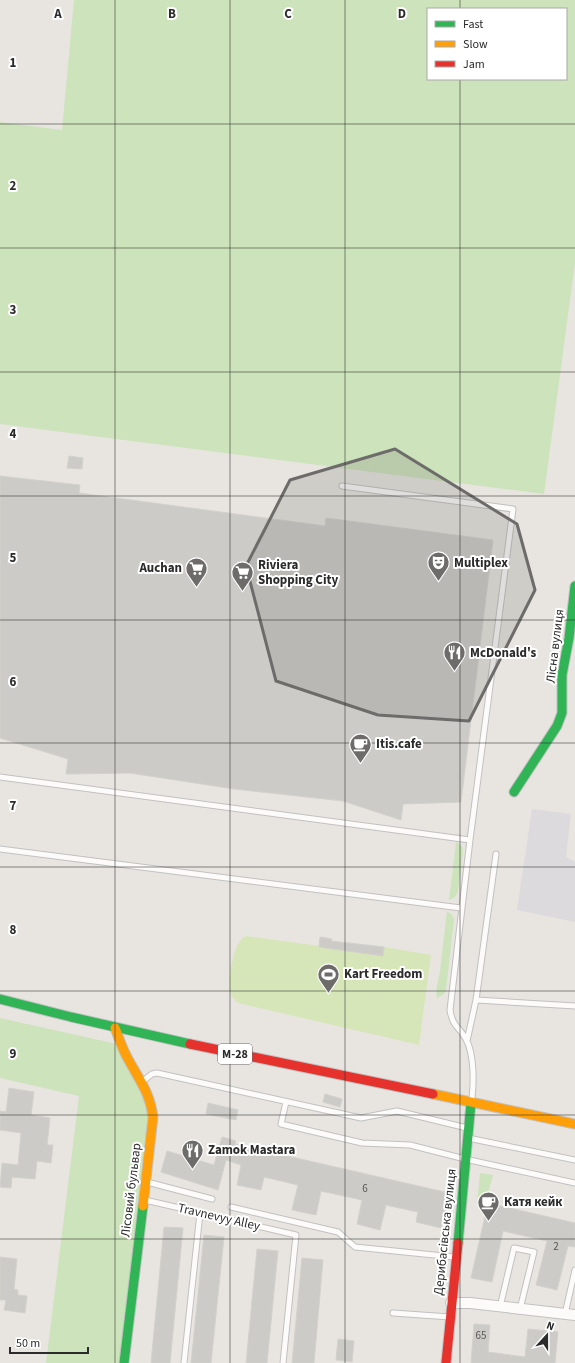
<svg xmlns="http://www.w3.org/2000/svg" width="575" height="1363" font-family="'Source Sans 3',sans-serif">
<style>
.industrial{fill:#dcdadc}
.green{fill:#cce3bb;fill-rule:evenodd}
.pitch{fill:#d7e6b8}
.building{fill:#cdcbc7;stroke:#d3d1cc}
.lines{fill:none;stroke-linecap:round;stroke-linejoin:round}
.lane-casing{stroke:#c2c1c1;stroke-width:7}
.street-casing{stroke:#c2c1c1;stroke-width:12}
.fast-casing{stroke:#c2c1c1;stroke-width:11}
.slow-casing{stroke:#c2c1c1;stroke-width:11}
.jam-casing{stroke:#c2c1c1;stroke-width:11}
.lane{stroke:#fcfbfa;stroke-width:5}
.street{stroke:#fcfbfa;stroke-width:10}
.fast{stroke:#30b455;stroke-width:9}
.slow{stroke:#ff9f0a;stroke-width:9}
.jam{stroke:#e5322d;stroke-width:9}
.marked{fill:#6d6c6a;fill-opacity:0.2;stroke:#6d6c6a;stroke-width:3;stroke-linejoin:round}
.grid{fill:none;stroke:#2b2b2b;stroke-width:1;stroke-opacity:0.55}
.labels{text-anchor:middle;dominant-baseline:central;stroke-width:4;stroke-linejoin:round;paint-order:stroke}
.number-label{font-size:11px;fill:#555554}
.shield{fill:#fff;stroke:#6b6b6b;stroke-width:1}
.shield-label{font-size:12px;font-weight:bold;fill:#2b2b2b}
.poi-label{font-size:13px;font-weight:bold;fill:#2b2b2b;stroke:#fff;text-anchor:start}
.street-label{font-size:13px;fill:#2b2b2b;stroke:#fff}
.grid-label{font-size:13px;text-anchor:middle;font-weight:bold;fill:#2b2b2b;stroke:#fff;stroke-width:4;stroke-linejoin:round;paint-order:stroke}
</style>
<rect width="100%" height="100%" fill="#e8e5e0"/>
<path class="industrial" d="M532,809L571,814L566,857L575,862V922L517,910Z"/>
<path class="green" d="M74,0H575V263L544,494L0,424V122L62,130ZM428,9H566V79H428Z
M456,842C461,844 463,847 463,852L458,891C456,897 454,898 449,900Z
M447,911L453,916L454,920L446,990L444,994L437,998L436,991L440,971Z
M0,1018L117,1044L149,1110L121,1363H46L79,1096L0,1078Z
M480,1173L493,1175L485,1205L477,1203Z"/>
<path class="pitch" d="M246,936L319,946V947L383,956L384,947L431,955L419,1045L238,1003C233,999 231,995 229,989C228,979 233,948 241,940C242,938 244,937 246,936Z"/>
<path class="building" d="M69,456L83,458L82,469L67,468Z
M0,476L80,485L79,493L325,526L326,518L493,540L461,802L403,804L401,820L343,801L234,789L130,773L66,774L68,759L0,738Z
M320,937L332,939L331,941L384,947L383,956L319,947Z
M9,1088L34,1092L31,1115L50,1118L47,1145H53L51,1163L37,1161L35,1179L12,1177L11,1188L0,1187L2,1163L18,1165L21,1133L0,1130V1111L6,1112Z
M325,1094L342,1099L340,1107L323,1102Z
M208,1103L238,1110L236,1120L206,1114Z
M222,1137L236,1141L235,1144L449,1193L441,1228L416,1222L418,1212L386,1205L380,1230L357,1224L362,1200L321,1191L316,1215L292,1210L298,1185L264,1177L261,1190L237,1185L241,1165L226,1160L218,1190L161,1172L167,1151L214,1165Z
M488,1203L575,1223V1247L568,1246L557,1290L536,1285L547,1241L503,1231L492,1282L471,1278Z
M164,1227L183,1228L170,1363H151Z
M204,1235L224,1237L211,1363H191Z
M257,1249L278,1251L267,1363H246Z
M0,1257L17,1259L14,1289L18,1290V1295L27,1296L25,1313L4,1310L6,1300H0Z
M302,1258L323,1260L314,1363H292Z
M474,1324L490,1325L488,1352L525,1357L528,1329L558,1332L555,1363H471Z
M338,1339L354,1341L352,1362L336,1360Z"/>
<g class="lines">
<defs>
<path id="lane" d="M342,486L513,509L470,840
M0,777L470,840L450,1010C453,1028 459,1026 466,1039C474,1054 474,1081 472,1098
M0,849L461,908
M476,1000L575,1006
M467,1041L476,1000L496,854
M143,1081L152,1074L157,1073L361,1118L397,1111L467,1128
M286,1102L281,1124L362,1143L410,1145L465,1159L575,1183
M468,1138L575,1160
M147,1182L212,1199
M145,1200L296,1235L283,1363
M231,1207L338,1232L355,1247L454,1257
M500,1307L514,1248L534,1252L520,1309
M393,1313L450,1317
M565,1314L575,1270
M184,1363L200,1213"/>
<path id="street" d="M451,1303H470L575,1315"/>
<path id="fast" d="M514,792L557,726L562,713V675L569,638L575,586
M0,999L71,1017L190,1044
M458,1243L471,1103
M124,1363L143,1206"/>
<path id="slow" d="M115,1028C119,1038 122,1048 127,1057C138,1078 150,1092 153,1117L143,1206
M433,1094L575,1124"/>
<path id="jam" d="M190,1044L433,1094
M446,1363L458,1243"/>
</defs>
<use href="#lane" class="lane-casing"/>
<use href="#street" class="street-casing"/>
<use href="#fast" class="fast-casing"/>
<use href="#slow" class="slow-casing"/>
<use href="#jam" class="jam-casing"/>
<use href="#lane" class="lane"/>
<use href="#street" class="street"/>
<use href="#fast" class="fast"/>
<use href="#slow" class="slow"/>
<use href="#jam" class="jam"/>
</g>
<path class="marked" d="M395,449L517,524L535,590L469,721L378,715L276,681L246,566L290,480Z"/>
<path class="grid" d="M115,0V1363M230,0V1363M345,0V1363M460,0V9M460,79V1363M0,124H575M0,248H575M0,372H575M0,496H575M0,620H575M0,743H575M0,867H575M0,991H575M0,1115H575M0,1239H575"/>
<defs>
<symbol id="theatre-pin" viewBox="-11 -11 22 30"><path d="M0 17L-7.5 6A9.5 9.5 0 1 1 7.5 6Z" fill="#6d6c6a" stroke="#fff"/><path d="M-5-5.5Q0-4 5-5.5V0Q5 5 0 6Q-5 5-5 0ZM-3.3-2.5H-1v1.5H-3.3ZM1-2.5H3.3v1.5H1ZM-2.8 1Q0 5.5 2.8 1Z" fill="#fff"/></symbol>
<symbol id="supermarket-pin" viewBox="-11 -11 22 30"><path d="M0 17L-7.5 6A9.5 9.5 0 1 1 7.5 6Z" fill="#6d6c6a" stroke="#fff"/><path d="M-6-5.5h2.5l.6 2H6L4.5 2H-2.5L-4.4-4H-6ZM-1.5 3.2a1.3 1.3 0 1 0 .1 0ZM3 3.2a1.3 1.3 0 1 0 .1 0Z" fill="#fff"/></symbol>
<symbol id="restaurant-pin" viewBox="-11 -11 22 30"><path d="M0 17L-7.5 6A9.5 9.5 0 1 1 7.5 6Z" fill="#6d6c6a" stroke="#fff"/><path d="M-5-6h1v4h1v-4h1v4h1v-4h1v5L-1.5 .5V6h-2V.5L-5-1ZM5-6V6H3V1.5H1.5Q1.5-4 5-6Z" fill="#fff"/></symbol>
<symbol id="cafe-pin" viewBox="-11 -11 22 30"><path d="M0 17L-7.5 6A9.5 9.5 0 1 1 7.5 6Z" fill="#6d6c6a" stroke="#fff"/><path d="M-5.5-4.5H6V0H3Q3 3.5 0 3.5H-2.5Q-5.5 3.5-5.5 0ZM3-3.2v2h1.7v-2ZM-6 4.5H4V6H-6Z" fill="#fff"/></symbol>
<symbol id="stadium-pin" viewBox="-11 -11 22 30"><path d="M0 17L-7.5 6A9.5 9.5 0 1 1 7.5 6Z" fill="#6d6c6a" stroke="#fff"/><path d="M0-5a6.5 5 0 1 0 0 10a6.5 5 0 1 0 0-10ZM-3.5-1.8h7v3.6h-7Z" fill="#fff"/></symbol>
</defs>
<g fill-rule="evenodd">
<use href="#theatre-pin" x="426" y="550" width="25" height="34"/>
<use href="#supermarket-pin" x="184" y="556" width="25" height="34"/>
<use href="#supermarket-pin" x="230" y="560" width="25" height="34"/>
<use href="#restaurant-pin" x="442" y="640" width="25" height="34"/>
<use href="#cafe-pin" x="348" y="732" width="25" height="34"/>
<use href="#stadium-pin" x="316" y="962" width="25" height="34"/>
<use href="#restaurant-pin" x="180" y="1138" width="25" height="34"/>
<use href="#cafe-pin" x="476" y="1190" width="25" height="34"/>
</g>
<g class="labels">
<g class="number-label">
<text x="365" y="1188">6</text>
<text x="556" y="1246">2</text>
<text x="481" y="1335">65</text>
</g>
<rect class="shield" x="218" y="1044" width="34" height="20" rx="3"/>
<g class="shield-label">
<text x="235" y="1054">М-28</text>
</g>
<g class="poi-label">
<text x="454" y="563">Multiplex</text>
<text x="258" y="565">Riviera<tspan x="258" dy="15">Shopping City</tspan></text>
<text x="182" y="568" text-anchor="end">Auchan</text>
<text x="470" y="653">McDonald's</text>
<text x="376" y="744">Itis.cafe</text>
<text x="344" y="974">Kart Freedom</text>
<text x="208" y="1150">Zamok Mastara</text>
<text x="504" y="1202">Катя кейк</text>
</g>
<g class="street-label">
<text transform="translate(555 646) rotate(-83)">Лісна вулиця</text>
<text transform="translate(131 1190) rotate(-83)">Лісовий бульвар</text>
<text transform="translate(219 1217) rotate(13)">Travnevyy Alley</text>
<text transform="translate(445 1232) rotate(-84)">Дерибасівська вулиця</text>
</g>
</g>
<g class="grid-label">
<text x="58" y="18">A</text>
<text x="172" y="18">B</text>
<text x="288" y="18">C</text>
<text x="402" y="18">D</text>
<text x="13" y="67">1</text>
<text x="13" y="190">2</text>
<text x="13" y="314">3</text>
<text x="13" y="438">4</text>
<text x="13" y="562">5</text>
<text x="13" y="686">6</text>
<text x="13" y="810">7</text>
<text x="13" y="934">8</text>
<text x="13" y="1058">9</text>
</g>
<rect x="427" y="8" width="140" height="72" fill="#ffffff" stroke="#aaaaaa"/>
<rect x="435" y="21" width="20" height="6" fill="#30b455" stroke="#aaaaaa"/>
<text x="463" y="28" font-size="12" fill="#2b2b2b">Fast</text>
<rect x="435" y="41" width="20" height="6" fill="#ff9f0a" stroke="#aaaaaa"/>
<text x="463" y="48" font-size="12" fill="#2b2b2b">Slow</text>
<rect x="435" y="61" width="20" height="6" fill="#e5322d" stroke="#aaaaaa"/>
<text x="463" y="68" font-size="12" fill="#2b2b2b">Jam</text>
<g transform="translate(547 1335) rotate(21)" stroke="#ffffff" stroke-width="3" paint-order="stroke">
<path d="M0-3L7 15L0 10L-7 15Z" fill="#2b2b2b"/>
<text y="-6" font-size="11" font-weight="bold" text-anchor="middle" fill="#2b2b2b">N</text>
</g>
<path d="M10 1347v6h78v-6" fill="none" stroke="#2b2b2b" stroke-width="2"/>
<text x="16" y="1347" font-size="12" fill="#2b2b2b" stroke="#ffffff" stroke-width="3" paint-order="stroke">50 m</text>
</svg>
